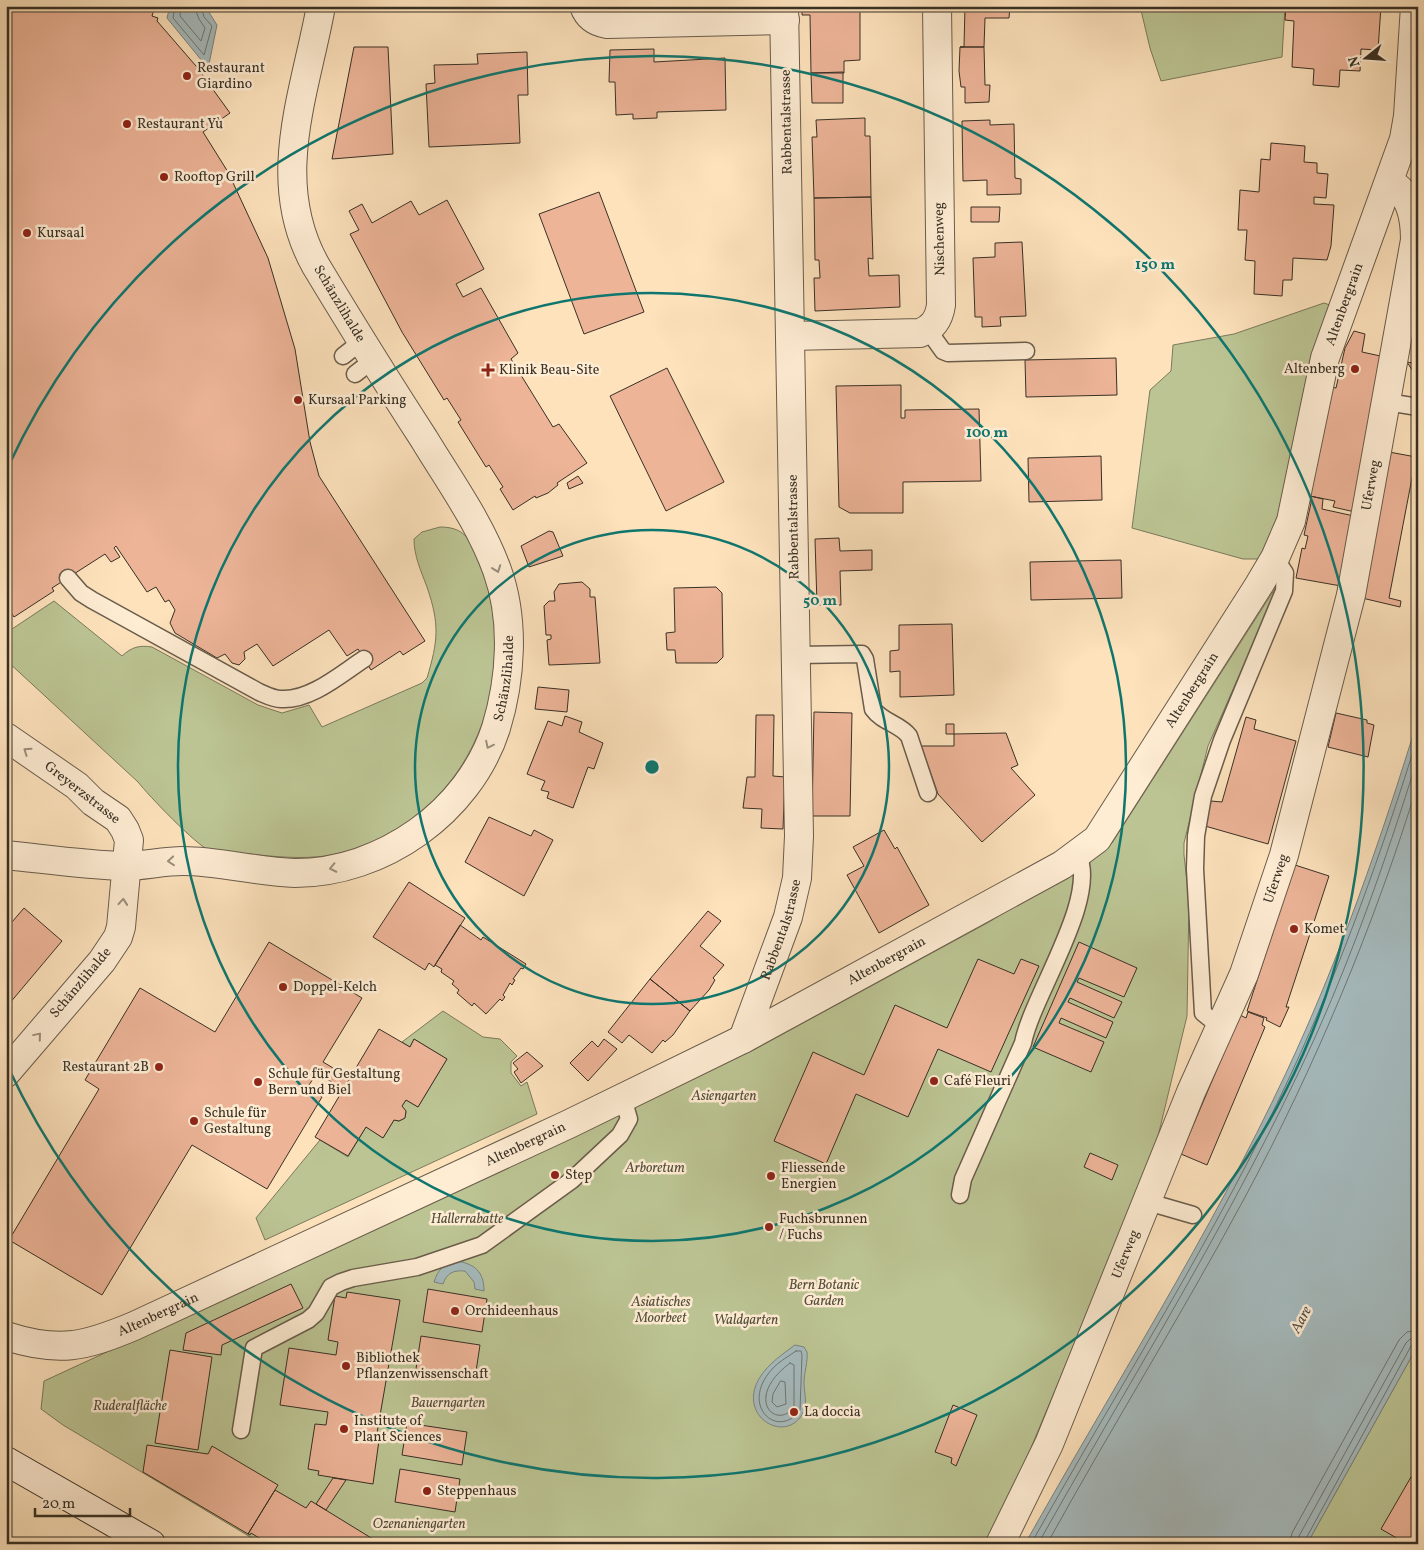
<svg xmlns="http://www.w3.org/2000/svg" width="1424" height="1550" font-family="Vollkorn,serif">
<style>
.green{fill:#bcc493;stroke:#7a7a5c}
.water{fill:#a5babd;stroke:#798380}
.lines{fill:none;stroke-linecap:round;stroke-linejoin:round}
.shore{stroke:#6e7571;stroke-width:1}
.building{fill:#edb498;stroke:#383025}
.lane-casing{stroke:#695c4b;stroke-width:19}
.street-casing{stroke:#695c4b;stroke-width:30}
.secondary-casing{stroke:#383025;stroke-width:30}
.lane{stroke:#feecd3;stroke-width:16}
.street{stroke:#feecd3;stroke-width:28}
.secondary{stroke:#feecd3;stroke-width:28}
.oneway{stroke:#9b8e7c}
.ring{fill:none;stroke:#0f766e;stroke-width:2.5}
.poi-dot{fill:#8f2418;stroke:#feecd3;stroke-width:2}
.labels{text-anchor:middle;dominant-baseline:central;stroke-width:5;stroke-linejoin:round;paint-order:stroke}
.poi-label{font-size:14px;fill:#383025;stroke:#feecd3;text-anchor:start}
.street-label{font-size:14px;fill:#383025;stroke:#feecd3}
.park-label{font-size:14px;font-style:italic;fill:#524e3b;stroke:#feecd3}
.water-label{font-size:15px;font-style:italic;fill:#53524b;stroke:#feecd3}
.centre{fill:#0f766e;stroke:#feecd3;stroke-width:2.5}
.ring-label{font-size:15px;text-anchor:middle;font-weight:bold;fill:#0f766e;stroke:#feecd3;stroke-width:5;stroke-linejoin:round;paint-order:stroke}
</style>
<rect width="100%" height="100%" fill="#fde2bc"/>
<filter id="stains"><feTurbulence type="fractalNoise" baseFrequency=".004" numOctaves="4"/><feColorMatrix values="0 0 0 0 .2 0 0 0 0 .09 0 0 0 0 .02 0 0 0 .5 -.17"/></filter>
<radialGradient id="worn" r=".72"><stop offset=".6" stop-color="#630" stop-opacity="0"/><stop offset="1" stop-color="#630" stop-opacity=".3"/></radialGradient>
<path class="green" d="M1140,6H1285L1282,57L1161,81L1150,48Z
M1324,303L1333,306L1276,523L1263,559H1243L1132,528L1150,390L1171,371L1173,345L1234,334Z
M440,527C470,527 472,546 482,571C494,601 497,636 494,668C487,760 420,841 326,856C301,859 276,857 250,854C237,853 222,853 209,850C197,846 148,795 138,782L6,660V628L9,631L54,601L122,656C132,647 139,645 152,647L258,705L282,713L309,705L322,727L422,683L427,678C438,641 440,625 427,587C421,571 414,556 414,539L422,532Z
M1276,587L1278,588L1208,746L1184,843V855L1189,900L1187,1016L1153,1157L1030,1450L988,1544H262L63,1425L41,1409L44,1381L395,1219L757,1048L989,922L1093,857L1112,843Z
M443,1011L483,1037L500,1039L517,1056L511,1062V1073L521,1086L527,1082L537,1114L265,1240L256,1218L320,1140L348,1157L366,1127L383,1138L394,1120L399,1121L405,1118L406,1112L402,1106L406,1100L418,1107L447,1059L414,1039L410,1047L402,1042Z
M1418,1345V1544H1307Z"/>
<path class="water" d="M170,6H205L217,25L209,64L211,72L167,18Z
M1418,719V1345L1307,1544H1025C1113,1387 1210,1235 1286,1073C1340,958 1381,839 1418,719Z
M457,1261C475,1264 484,1272 484,1291L475,1289L474,1282L465,1271C453,1270 447,1273 443,1284L434,1282C438,1269 444,1264 457,1261Z
M795,1345L804,1347L807,1352C808,1362 804,1373 804,1383C804,1392 808,1405 803,1413C784,1449 724,1409 771,1364C778,1357 787,1351 795,1345Z"/>
<g class="lines">
<path class="shore" d="M175,6L173,18L204,55L212,26L204,17L201,6
M181,6L180,16L201,41L205,28L199,19L194,6
M796,1351H801L802,1355L800,1410C778,1441 737,1405 774,1367C780,1361 789,1356 796,1351Z
M790,1363L794,1365V1407C777,1431 742,1399 790,1363Z
M781,1381L785,1382L786,1404L777,1407L772,1402L773,1394Z
M1031,1544C1118,1388 1216,1236 1291,1074C1342,964 1382,851 1418,736
M1038,1544C1125,1389 1220,1238 1296,1078C1346,975 1384,866 1418,757
M1047,1544C1111,1428 1181,1316 1244,1199C1315,1067 1374,926 1418,783
M1290,1544L1292,1533L1399,1340L1407,1332L1418,1330
M1297,1544L1299,1536L1406,1343L1410,1339L1418,1337
M1303,1544L1411,1346L1418,1344"/>
</g>
<path class="building" d="M6,6H155L152,16L158,18L157,21L196,66L230,113L203,132L228,172L268,258L295,349L310,442L319,476L425,641L403,655L400,651L371,670L358,649L347,656L329,630L273,666L257,644L244,652L245,659L239,665L232,663L225,654L217,658L175,633L170,623L175,610L169,600L165,602L156,587L147,592L116,546L114,548L120,557L111,562L105,554L52,588L54,591L14,617L6,605Z
M802,6H860V60L844,61V73H811L810,15H802Z
M965,6H1010L1009,18H985L984,47H960H964Z
M1286,6H1381L1378,50L1361,49L1360,71L1340,70L1339,87L1313,85L1314,69L1292,67L1294,21L1285,20Z
M354,47H388L393,154L332,159Z
M960,47H984L985,85H990L989,102L965,103V87H961L959,71Z
M654,49V62L725,58L726,110L657,112V118L633,119V114L616,115L615,82H609L610,50Z
M527,52L528,95H518L520,143L429,147L426,84L435,83L434,65L478,64L477,54Z
M843,72V103H812L811,73Z
M865,118V136H870L871,197L814,198L812,137H817L816,120Z
M990,120V125L1014,124L1015,178L1021,179V194L987,195V180L963,181L962,121Z
M1271,143L1305,146L1304,162L1317,163V173L1328,174L1326,198L1314,197V204L1334,205L1331,246L1327,260L1293,258L1292,280H1283L1282,296L1254,294L1255,261L1245,260L1247,230H1238L1240,190L1259,192L1261,159L1270,160Z
M599,192L644,312L584,334L539,214Z
M871,197L873,259L868,258L869,276L899,275L900,307L815,311L814,278H820V277L819,260H815L814,198Z
M447,200L484,269L456,284L463,297L481,288L518,353L511,359L553,427L559,424L587,463L557,483L558,485L548,493L536,498L535,496L513,510L500,489L503,487L489,465L486,467L458,422L461,420L447,398L444,400L402,332L350,234L359,230L349,211L362,204L372,223L411,201L419,215Z
M971,207H1000L999,222H971Z
M1022,242L1026,316L1000,317L1001,326L982,327V317H975L973,258L995,257V243Z
M1354,331L1365,334L1362,352L1385,357L1355,512L1333,507L1335,501L1310,496L1331,387L1336,388L1345,348Z
M1116,358L1117,395L1026,397L1025,360Z
M1407,362L1418,364V379Z
M667,368L724,482L666,511L610,396Z
M901,385V418H905V410L979,409L981,481L903,482V513H850L839,507L836,386Z
M1389,452L1416,457L1389,598L1401,601L1400,607L1362,598Z
M1101,456L1102,500L1029,502L1028,458Z
M578,476L583,483L569,489L567,483Z
M1310,496L1323,499L1322,509L1354,516L1341,586L1296,578L1302,548L1305,549L1308,536L1304,535L1311,503Z
M549,531L553,532L563,556L529,567L521,546Z
M839,538L840,551L872,550V570L840,571L841,605H817L815,539Z
M1121,560L1122,598L1031,600L1030,562Z
M582,582L590,589V597H595L600,663L549,665L547,640L551,639V635H546L544,606L549,601H555L554,592L559,584Z
M716,587L722,593L723,657L717,663H676L675,650H667L666,633L675,632L674,588Z
M952,624L954,695L900,697V671L890,672V651L899,650V625Z
M538,687L569,690L567,712L535,709Z
M814,712L852,713L850,816H812Z
M1336,713L1367,720V723L1374,725L1368,757L1328,747Z
M756,715H774L773,776L785,777L783,829L761,828L762,809L743,808L747,777H755Z
M565,716L582,722L579,732L603,743L594,769L588,767L573,808L547,798L549,792L541,790L545,781L527,774L548,721L562,726Z
M1246,717L1256,720L1254,729L1296,741L1268,844L1205,826L1211,801L1222,802Z
M946,724H954V734H946Z
M1006,733L1018,765L1011,768L1035,795L982,842L938,794L921,746H954V734Z
M489,817L531,836L534,830L553,840L524,896L465,862Z
M884,830L895,849L897,847L929,905L879,933L847,875L864,866L853,847Z
M1295,865L1329,876L1286,1007H1289L1280,1027L1266,1020L1267,1018L1247,1011Z
M409,882L465,918L435,965L434,967L429,963L425,970L373,937Z
M24,908L62,941L9,1004L6,1002V929Z
M708,911L721,921L700,946L724,965L713,978L715,980L709,990L690,1011L650,979Z
M460,925L481,940L483,937L526,964L523,969L521,968L513,979L515,980L512,985L510,983L503,995L505,997L502,1001L500,999L486,1014L474,1003L472,1006L457,993L459,990L452,984L454,981L441,972L442,969L435,965Z
M269,942L362,998L323,1062L350,1078L343,1089L317,1073L307,1088L322,1097L267,1189L192,1145L102,1295L9,1240L99,1089L85,1080L140,988L215,1032Z
M1079,942L1137,968L1124,997L1079,978L1077,982L1122,1002L1114,1018L1070,998L1068,1002L1113,1022L1106,1038L1061,1018L1059,1023L1104,1042L1091,1072L1033,1047Z
M978,959L1014,974L1021,959L1039,966L991,1072L938,1049L908,1117L856,1094L826,1164L774,1141L813,1052L864,1075L895,1005L947,1028Z
M650,979L690,1011L673,1035L665,1042L663,1040L652,1053L629,1035L622,1043L608,1032Z
M1248,1012L1264,1018L1262,1025L1265,1027L1207,1165L1181,1154L1240,1015L1246,1018Z
M379,1029L410,1047L414,1039L447,1059L418,1107L406,1100L402,1106L406,1111L405,1118L399,1121L394,1120L383,1138L366,1127L348,1156L315,1137Z
M604,1039L617,1049L588,1081L570,1063L592,1041L598,1047Z
M527,1052L543,1066L521,1083L514,1072L518,1069L513,1063Z
M1090,1153L1118,1165L1112,1180L1084,1167Z
M291,1284L303,1308L222,1345L221,1355L183,1350L186,1333Z
M428,1289L487,1299L482,1332L423,1322Z
M347,1292L400,1300L377,1433H380L373,1484L318,1475L319,1471L308,1469L315,1424L326,1425L328,1412L280,1405L289,1348L336,1355L338,1342L328,1340L335,1296L346,1298Z
M421,1336L480,1345L475,1378L416,1369Z
M170,1350L212,1357L198,1450L155,1443Z
M953,1405L977,1415L956,1466L951,1463L952,1458L935,1452Z
M407,1423L467,1432L462,1465L402,1455Z
M147,1445L208,1454L212,1446L278,1485L248,1534L143,1472Z
M400,1469L460,1479L455,1512L395,1502Z
M1411,1477L1418,1481V1544H1407L1381,1529Z
M333,1478L346,1480L326,1510L316,1504Z
M275,1490L306,1508L311,1501L381,1544H269L251,1533L250,1535L248,1534Z"/>
<g class="lines">
<defs>
<path id="lane" d="M928,330L943,351L948,353L1026,351
M343,356L362,341
M355,374L373,360
M1387,402L1418,407
M68,578L81,593L92,600L259,692C266,695 273,699 281,699C310,701 341,674 364,659
M797,655L862,654L865,659L873,709C882,722 900,724 909,736L928,793
M1219,1026L1203,1013L1195,869L1196,836L1203,796L1222,740L1284,591L1285,573L1275,558
M960,1195L963,1179L1023,1043C1032,996 1099,899 1078,855
M1148,1202L1193,1215
M241,1430L254,1348L308,1320L316,1313L331,1287L341,1282L353,1278L417,1267L482,1245L572,1180L620,1135L629,1119L623,1098"/>
<g id="street">
<path d="M584,6C588,17 596,22 607,24L785,20"/>
<path d="M791,336L920,333C933,328 939,319 941,305L937,6"/>
<path d="M6,737L77,786L93,802L118,819L125,830L129,840L121,927L118,937L102,961L6,1073"/>
<path id="s1" d="M6,855C45,859 85,865 124,866C143,866 163,861 183,861C220,861 257,872 295,873C382,873 469,812 496,728C511,679 515,620 497,570C480,523 450,482 424,439C387,382 351,324 316,266C268,181 305,94 321,6"/>
<path id="s2" d="M743,1039L788,917L797,878L799,836L784,6"/>
<path id="s3" d="M6,1336C59,1353 84,1347 134,1326L569,1124L743,1039L1062,865L1097,839L1259,585L1275,558L1291,521L1325,358L1404,139L1408,116L1415,6"/>
<path id="s4" d="M1000,1544L1049,1444L1191,1092L1244,974L1284,855L1351,595L1415,240C1415,219 1411,193 1390,183"/>
</g>
<path id="secondary" d="M6,1461L151,1544"/>
</defs>
<use href="#lane" class="lane-casing"/>
<use href="#street" class="street-casing"/>
<use href="#secondary" class="secondary-casing"/>
<use href="#lane" class="lane"/>
<use href="#street" class="street"/>
<use href="#secondary" class="secondary"/>
</g>
<defs><path id="oneway-chevron" d="M-2-3.5L2.5 0L-2 3.5" fill="none" stroke-width="1.6" stroke-linecap="round" stroke-linejoin="round" transform="scale(1.25)"/></defs>
<g class="oneway">
<use href="#oneway-chevron" transform="translate(497 569) rotate(70)"/>
<use href="#oneway-chevron" transform="translate(489 745) rotate(116)"/>
<use href="#oneway-chevron" transform="translate(27 751) rotate(-145)"/>
<use href="#oneway-chevron" transform="translate(171 861) rotate(175)"/>
<use href="#oneway-chevron" transform="translate(333 868) rotate(168)"/>
<use href="#oneway-chevron" transform="translate(123 902) rotate(-85)"/>
<use href="#oneway-chevron" transform="translate(38 1036) rotate(-50)"/>
</g>
<g class="ring">
<circle cx="652" cy="767" r="237"/>
<circle cx="652" cy="767" r="474"/>
<path d="M8 467A711 711 0 1 1 8 1067"/>
</g>
<g class="poi-dot">
<circle cx="187" cy="76" r="5"/>
<circle cx="127" cy="124" r="5"/>
<circle cx="164" cy="177" r="5"/>
<circle cx="27" cy="233" r="5"/>
<circle cx="1355" cy="369" r="5"/>
<path d="M485.5 362.5h5v5h5v5h-5v5h-5v-5h-5v-5h5z"/>
<circle cx="298" cy="400" r="5"/>
<circle cx="1294" cy="929" r="5"/>
<circle cx="283" cy="987" r="5"/>
<circle cx="159" cy="1067" r="5"/>
<circle cx="934" cy="1081" r="5"/>
<circle cx="258" cy="1082" r="5"/>
<circle cx="194" cy="1121" r="5"/>
<circle cx="555" cy="1175" r="5"/>
<circle cx="771" cy="1176" r="5"/>
<circle cx="769" cy="1227" r="5"/>
<circle cx="455" cy="1311" r="5"/>
<circle cx="346" cy="1366" r="5"/>
<circle cx="794" cy="1412" r="5"/>
<circle cx="344" cy="1429" r="5"/>
<circle cx="427" cy="1491" r="5"/>
</g>
<g class="labels">
<g class="poi-label">
<text x="197" y="68">Restaurant<tspan x="197" dy="16">Giardino</tspan></text>
<text x="137" y="124">Restaurant Yù</text>
<text x="174" y="177">Rooftop Grill</text>
<text x="37" y="233">Kursaal</text>
<text x="1345" y="369" text-anchor="end">Altenberg</text>
<text x="499" y="370">Klinik Beau-Site</text>
<text x="308" y="400">Kursaal Parking</text>
<text x="1304" y="929">Komet</text>
<text x="293" y="987">Doppel-Kelch</text>
<text x="149" y="1067" text-anchor="end">Restaurant 2B</text>
<text x="268" y="1074">Schule für Gestaltung<tspan x="268" dy="16">Bern und Biel</tspan></text>
<text x="944" y="1081">Café Fleuri</text>
<text x="204" y="1113">Schule für<tspan x="204" dy="16">Gestaltung</tspan></text>
<text x="781" y="1168">Fliessende<tspan x="781" dy="16">Energien</tspan></text>
<text x="565" y="1175">Step</text>
<text x="779" y="1219">Fuchsbrunnen<tspan x="779" dy="16">/ Fuchs</tspan></text>
<text x="465" y="1311">Orchideenhaus</text>
<text x="356" y="1358">Bibliothek<tspan x="356" dy="16">Pflanzenwissenschaft</tspan></text>
<text x="804" y="1412">La doccia</text>
<text x="354" y="1421">Institute of<tspan x="354" dy="16">Plant Sciences</tspan></text>
<text x="437" y="1491">Steppenhaus</text>
</g>
<g class="street-label">
<text transform="translate(787 122) rotate(-91)">Rabbentalstrasse</text>
<text transform="translate(940 239) rotate(-91)">Nischenweg</text>
<text transform="translate(339 304) rotate(59)">Schänzlihalde</text>
<text stroke="none"><textPath href="#s3" startOffset="1809">Altenbergrain</textPath></text>
<text stroke="none"><textPath href="#s4" startOffset="1126">Uferweg</textPath></text>
<text transform="translate(794 527) rotate(-91)">Rabbentalstrasse</text>
<text stroke="none"><textPath href="#s1" startOffset="605">Schänzlihalde</textPath></text>
<text stroke="none"><textPath href="#s3" startOffset="1389">Altenbergrain</textPath></text>
<text transform="translate(82 793) rotate(38)">Greyerzstrasse</text>
<text stroke="none"><textPath href="#s4" startOffset="721">Uferweg</textPath></text>
<text stroke="none"><textPath href="#s2" startOffset="116">Rabbentalstrasse</textPath></text>
<text stroke="none"><textPath href="#s3" startOffset="969">Altenbergrain</textPath></text>
<text transform="translate(81 983) rotate(-50)">Schänzlihalde</text>
<text stroke="none"><textPath href="#s3" startOffset="564">Altenbergrain</textPath></text>
<text stroke="none"><textPath href="#s4" startOffset="316">Uferweg</textPath></text>
<text stroke="none"><textPath href="#s3" startOffset="159">Altenbergrain</textPath></text>
</g>
<g class="park-label">
<text x="724" y="1096">Asiengarten</text>
<text x="655" y="1168">Arboretum</text>
<text x="467" y="1219">Hallerrabatte</text>
<text x="824" y="1285">Bern Botanic<tspan x="824" dy="16">Garden</tspan></text>
<text x="661" y="1302">Asiatisches<tspan x="661" dy="16">Moorbeet</tspan></text>
<text x="746" y="1320">Waldgarten</text>
<text x="448" y="1403">Bauerngarten</text>
<text x="130" y="1406">Ruderalfläche</text>
<text x="419" y="1524">Ozenaniengarten</text>
</g>
<g class="water-label">
<text transform="translate(1302 1320) rotate(-62)">Aare</text>
</g>
</g>
<circle cx="652" cy="767" r="8" class="centre"/>
<g class="ring-label">
<text x="1155" y="269">150 m</text>
<text x="987" y="437">100 m</text>
<text x="820" y="605">50 m</text>
</g>
<rect width="1424" height="1550" fill="none" stroke="#fde2bc" stroke-width="25"/>
<rect x="8" y="8" width="1409" height="1535" fill="none" stroke="#383025" stroke-width="2.5"/>
<rect x="12" y="12" width="1399" height="1525" fill="none" stroke="#383025"/>
<g transform="translate(1366 58) rotate(253)" stroke="#feecd3" stroke-width="4" paint-order="stroke">
<path d="M0-4L9 19L0 12L-9 19Z" fill="#383025"/>
<text y="-8" font-size="14" font-weight="bold" text-anchor="middle" fill="#383025">N</text>
</g>
<path d="M35 1508v8h95v-8" fill="none" stroke="#383025" stroke-width="2.5"/>
<text x="42" y="1508" font-size="15" fill="#383025" stroke="#feecd3" stroke-width="4" paint-order="stroke">20 m</text>
<rect width="100%" height="100%" filter="url(#stains)"/>
<rect width="100%" height="100%" fill="url(#worn)"/>
</svg>
